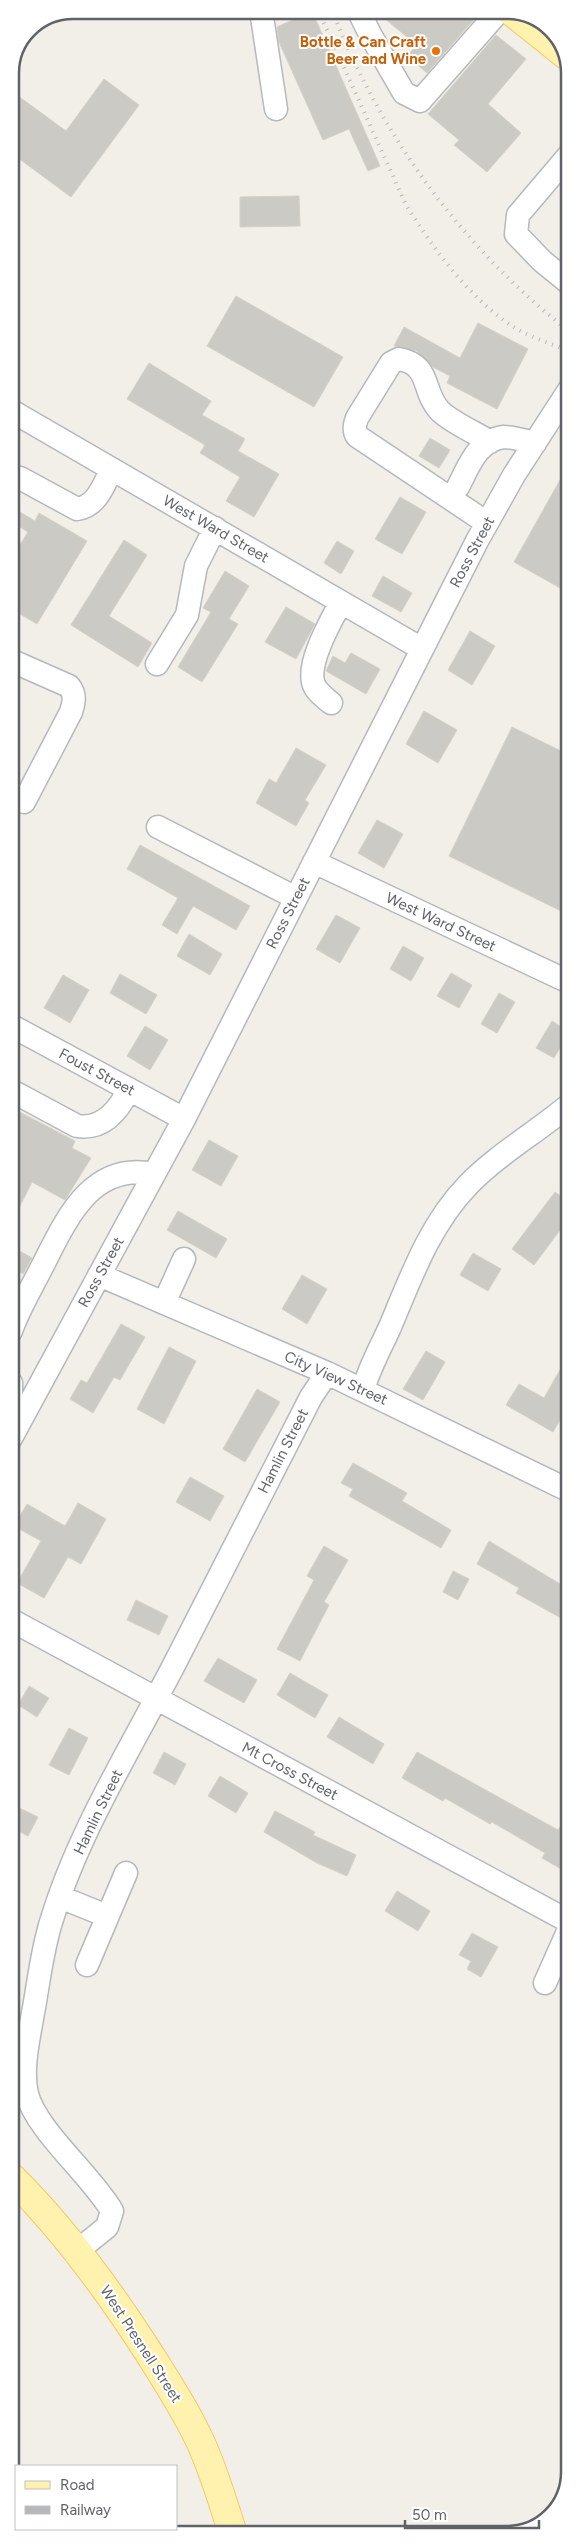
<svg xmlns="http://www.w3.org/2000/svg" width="580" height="2545" font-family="Figtree,sans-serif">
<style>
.building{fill:#cccac5;stroke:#d6d1c6}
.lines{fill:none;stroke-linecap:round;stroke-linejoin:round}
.minor-casing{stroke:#b5b8bc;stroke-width:25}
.major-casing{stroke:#f2c960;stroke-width:30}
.minor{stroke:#fff;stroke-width:22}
.major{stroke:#fff2af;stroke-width:28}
.rail{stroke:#b6b7b8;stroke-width:4;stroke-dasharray:1 6;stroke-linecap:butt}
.food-dot{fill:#e8710a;stroke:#fff;stroke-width:2}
.labels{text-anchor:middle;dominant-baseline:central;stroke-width:4;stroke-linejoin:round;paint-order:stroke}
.food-label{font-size:15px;font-weight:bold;fill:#c56008;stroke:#fff;text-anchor:end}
.street-label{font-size:15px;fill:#5f6368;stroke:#fff}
.rim{fill:none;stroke:#5f6368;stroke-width:2.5}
</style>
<rect width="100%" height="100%" fill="#f1efe8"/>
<path class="building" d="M374,10H466L475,18L427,73L407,56L417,45Z
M312,11L380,166L368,171L349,129L323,140L279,42L277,27Z
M496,35L526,59L488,104L521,133L487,172L454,145L459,140L428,114Z
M104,79L139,105L71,197L10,152V90L66,131Z
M299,196L300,226L240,227V197Z
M236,296L343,357L314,407L207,346Z
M478,323L528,349L497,409L447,383L450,376L433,367L417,351L394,346L404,327L460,358Z
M149,363L211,401L202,415L245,439L238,451L279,474L254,517L226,501L240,477L200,453L205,445L127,399Z
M430,438L450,450L439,468L419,456Z
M569,464V593L514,562Z
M400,497L426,512L402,554L375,539Z
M10,506L35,521L39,513L87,541L37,624L10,608V561L28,532L10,521Z
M124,540L147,555L109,616L152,643L138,667L71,625Z
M337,541L354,551L341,574L324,563Z
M225,571L249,586L229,619L238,624L202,682L178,667L211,612L203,608Z
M383,576L412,593L401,612L372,596Z
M286,607L315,624L296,659L265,642Z
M470,631L495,646L472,685L448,670Z
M351,653L380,669L366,694L326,671L333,656L345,663Z
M424,711L457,730L438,763L406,744Z
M512,727L569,755V915L449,856Z
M296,748L326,765L305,800L309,803L296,826L256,803L269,779L276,783Z
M377,820L403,834L384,868L358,853Z
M140,845L250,906L236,930L193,906L177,934L162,925L178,898L127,869Z
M336,915L360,928L340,963L316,949Z
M189,934L222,954L210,975L177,956Z
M403,946L424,958L411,981L390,969Z
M451,973L472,985L459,1008L437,996Z
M120,974L157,995L146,1014L110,993Z
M63,975L89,990L70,1023L44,1008Z
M499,993L515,1002L497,1033L481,1024Z
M552,1021L569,1032L554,1058L536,1048Z
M145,1026L168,1040L150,1070L127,1056Z
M10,1107L75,1141L72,1148L91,1158L65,1200L32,1182L11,1224Z
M209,1140L238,1156L221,1186L192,1170Z
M555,1192L569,1202V1218L534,1265L512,1249Z
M178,1211L227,1239L216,1258L167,1230Z
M11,1246L32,1258L23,1274L11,1267Z
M473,1253L501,1269L488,1291L460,1275Z
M302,1275L327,1289L307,1324L282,1309Z
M121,1324L145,1337L120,1380L114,1377L93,1413L70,1399L81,1380L87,1383Z
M169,1347L196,1361L164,1424L137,1409Z
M426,1351L445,1362L423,1400L403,1389Z
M569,1354V1404L553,1432L506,1405L519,1384L544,1398Z
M257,1389L280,1402L245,1462L223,1449Z
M353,1463L407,1493L402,1501L451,1530L441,1548L349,1496L353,1489L341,1483Z
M190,1477L224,1496L210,1521L176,1502Z
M78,1503L106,1519L81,1564L68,1557L44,1598L17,1583L41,1541L14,1526L27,1504L65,1526Z
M489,1541L570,1590V1623L516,1593L519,1588L477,1564Z
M324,1546L348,1560L324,1602L329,1605L300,1661L277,1649L314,1580L307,1576Z
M453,1571L469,1579L458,1600L443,1592Z
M136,1600L168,1616L159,1635L127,1620Z
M218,1658L257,1680L244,1703L204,1681Z
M290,1673L328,1695L315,1718L277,1695Z
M29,1686L49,1698L37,1717L18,1705Z
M339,1717L384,1744L373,1764L327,1737Z
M69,1728L88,1738L69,1775L49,1765Z
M164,1752L186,1764L175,1785L153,1773Z
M417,1752L558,1830L560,1827L570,1833V1858L563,1870L542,1858L545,1853L492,1822L490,1824L445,1798L443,1801L402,1778Z
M220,1776L248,1793L236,1813L208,1796Z
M11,1804L38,1817L28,1836L11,1827Z
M275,1811L315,1832L313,1835L356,1855L347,1876L317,1863L264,1832Z
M397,1891L430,1911L418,1931L385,1911Z
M472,1933L498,1947L481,1977L467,1969L471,1961L459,1955Z"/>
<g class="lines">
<defs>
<path id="minor" d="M261,10L276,109
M358,10L371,36L404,93L420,101L500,10
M569,155L518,215L516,234L542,261L569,283
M10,410L422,649
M10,477L20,478L77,509C97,506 103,486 112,469
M458,487C469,466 477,440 504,437C513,437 526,441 535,443
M487,523L357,436C353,430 355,424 357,418L391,363L399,359C432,365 421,391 440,411C451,422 476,433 490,442
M10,660L69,686C76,695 74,702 71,712L24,802
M157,664L187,615L196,566L215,528
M331,703C324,697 315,691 313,682C308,660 331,621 341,602
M158,827L296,898
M314,862L569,982
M10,1025L184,1119
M10,1090L77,1126C103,1130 119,1110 129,1089
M99,1275L327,1373L570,1491
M164,1303L184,1259
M11,1331C19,1308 32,1287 43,1265C66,1220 91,1161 154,1174
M11,1383V1426
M363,1390C369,1368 381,1347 390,1327C411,1277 430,1224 468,1185C498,1154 537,1132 569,1105
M11,1438L184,1119L477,541L514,475L569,390
M11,1620L570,1922
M60,1897L107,1916
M87,1965L126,1873
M545,1983L570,1927
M77,2251L107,2227L112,2211C91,2175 36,2130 27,2094C21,2069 29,2037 33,2013C39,1981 42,1949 52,1919C79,1830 134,1743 176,1661C221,1573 266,1485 311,1397L327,1373"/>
<path id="major" d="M511,11L566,55
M11,2177C64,2229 107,2288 147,2350C166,2380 185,2409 200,2441C214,2471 223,2503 233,2534"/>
</defs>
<use href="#minor" class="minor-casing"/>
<use href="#major" class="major-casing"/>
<use href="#minor" class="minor"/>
<use href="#major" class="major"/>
<path class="rail" d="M318,10L406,205C433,248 467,295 509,324C526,336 550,343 569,351
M332,10C379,133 464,250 569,331"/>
</g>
<circle class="food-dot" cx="436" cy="51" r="5"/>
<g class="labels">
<g class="food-label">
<text x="426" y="42">Bottle &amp; Can Craft<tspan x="426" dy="17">Beer and Wine</tspan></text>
</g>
<g class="street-label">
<text transform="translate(216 529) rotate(30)">West Ward Street</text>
<text transform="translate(472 552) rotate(-62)">Ross Street</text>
<text transform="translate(288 913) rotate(-63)">Ross Street</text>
<text transform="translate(441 922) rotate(25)">West Ward Street</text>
<text transform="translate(97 1072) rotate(28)">Foust Street</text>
<text transform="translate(101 1272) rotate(-61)">Ross Street</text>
<text transform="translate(336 1378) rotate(24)">City View Street</text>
<text transform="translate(283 1451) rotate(-63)">Hamlin Street</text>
<text transform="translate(290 1771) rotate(28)">Mt Cross Street</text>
<text transform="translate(98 1812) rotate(-64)">Hamlin Street</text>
<text transform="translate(141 2344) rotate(57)">West Presnell Street</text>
</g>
</g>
<path d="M0 0H580V2545H0ZM73 19H507A54 54 0 0 1 561 73V2472A54 54 0 0 1 507 2526H73A54 54 0 0 1 19 2472V73A54 54 0 0 1 73 19Z" fill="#fff" fill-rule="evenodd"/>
<path class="rim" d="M73 19H507A54 54 0 0 1 561 73V2472A54 54 0 0 1 507 2526H73A54 54 0 0 1 19 2472V73A54 54 0 0 1 73 19Z"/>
<rect x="15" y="2465" width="162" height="65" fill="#ffffff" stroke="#bfc1c3"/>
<rect x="25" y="2481" width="25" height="8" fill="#fff2af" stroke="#bfc1c3"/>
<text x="60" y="2490" font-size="15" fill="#5f6368">Road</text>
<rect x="25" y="2506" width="25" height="8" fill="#b6b7b8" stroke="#bfc1c3"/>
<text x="60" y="2515" font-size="15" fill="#5f6368">Railway</text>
<path d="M405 2520v8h134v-8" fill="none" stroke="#5f6368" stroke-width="2.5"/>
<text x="412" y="2520" font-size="15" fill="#5f6368" stroke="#ffffff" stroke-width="4" paint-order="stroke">50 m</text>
</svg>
